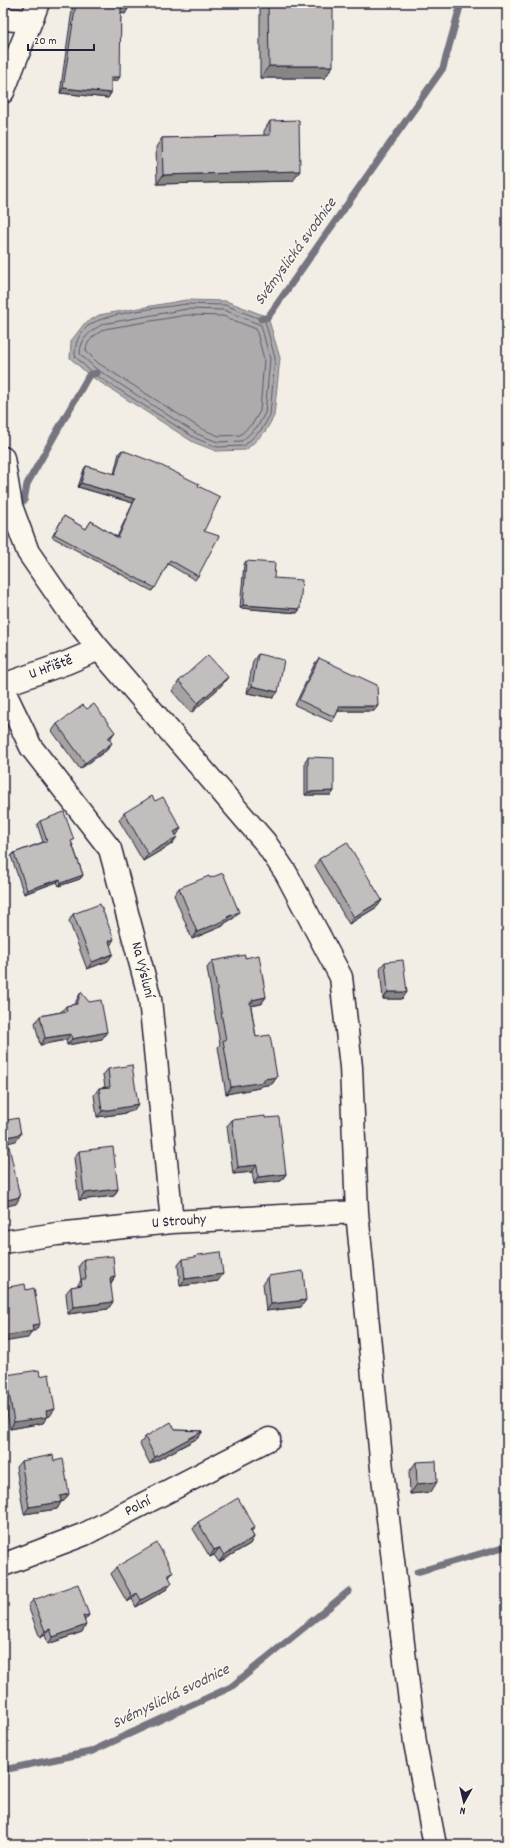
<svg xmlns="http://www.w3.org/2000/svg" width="510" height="1848" font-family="Dekko,sans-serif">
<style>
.water{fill:#aeabad;stroke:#76747f}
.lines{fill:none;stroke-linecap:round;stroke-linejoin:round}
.shore{stroke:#5a5969;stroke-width:1}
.stream{stroke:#76747f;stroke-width:7}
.minor-casing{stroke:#22223b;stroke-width:25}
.minor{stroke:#fbf7ec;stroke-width:22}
.wall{fill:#a7a3a3;stroke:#22223b}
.shaded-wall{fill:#888585;stroke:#22223b}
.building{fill:#c2bebe;stroke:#22223b}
.labels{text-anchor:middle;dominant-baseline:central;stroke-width:3;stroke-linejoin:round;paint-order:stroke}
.street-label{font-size:15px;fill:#22223b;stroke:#fbf7ec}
.water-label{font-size:16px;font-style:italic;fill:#535263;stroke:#fbf7ec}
</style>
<rect width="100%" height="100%" fill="#f2eee5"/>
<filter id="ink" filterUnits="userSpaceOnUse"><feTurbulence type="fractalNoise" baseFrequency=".025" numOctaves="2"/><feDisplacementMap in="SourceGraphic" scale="8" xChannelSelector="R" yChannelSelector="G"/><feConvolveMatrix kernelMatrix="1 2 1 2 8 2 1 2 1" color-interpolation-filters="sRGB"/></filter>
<g filter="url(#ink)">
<path class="water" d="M186,300L226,301L268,317L280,358L274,416L265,432L246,450L216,451L193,442L89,375L70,358L71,341L84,324L99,315Z"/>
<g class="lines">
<path class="shore" d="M186,304L225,305L265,321L275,358L270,415L262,429L244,446L217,447L195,438L91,372L75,356C75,344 78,334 88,326C106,312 162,308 186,304Z
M187,309L224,310L261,325L270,359L265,413L258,426L242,441L218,442L197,434L95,368L80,354C80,339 90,331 103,324Z
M187,315L223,316L256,329L264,359L260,411L253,423L240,435L219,436L200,428L98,363L86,351C86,340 96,334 105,329Z"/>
<path class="stream" d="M261,319L268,317L443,68L461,3
M24,501L27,484L89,375L97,373
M417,1572L507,1546
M3,1770L90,1752L231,1687L349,1591"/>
<defs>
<path id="minor" d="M3,19L31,21
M3,92L38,3
M3,458L11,506L28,552L68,610L99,649L265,842L286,873L341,977L351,1067L357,1212L382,1469L415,1743L435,1845
M3,685L66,663L99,649
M3,689L31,747L110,849L150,999L172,1222
M3,1242L57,1234L172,1222L357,1212
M3,1565L85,1534L269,1439"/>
</defs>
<use href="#minor" class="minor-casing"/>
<use href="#minor" class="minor"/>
</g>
<path class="wall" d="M73,3H130L125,14L121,13L117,81H111V93L108,98L60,93Z
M260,3H333L325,78H260Z
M270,121L293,181L157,184L156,147L162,138L264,136V131Z
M122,450L198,486L204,531L198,576L195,580L168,564L152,591L52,537L64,516L86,529L91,521L117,537L133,503L78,487L84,469L86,466L114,474L119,453Z
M246,561L274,578L300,609L297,613L240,608L244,564Z
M258,654L273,698L247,693L253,661Z
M319,658L374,711H338L335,717L332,722L295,705L315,663Z
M228,677L221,686L191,713L172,691L179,681Z
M57,724L110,739L109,740L107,750L80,769L52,731Z
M308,757L334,791L331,795H305V761Z
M155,801L181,828L176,835L172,844L143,861L119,820L124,813Z
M40,821L72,843L83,875L80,879L59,886L57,882L24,894L11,856L14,853L43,842L37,824Z
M319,859L382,900L377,907L349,924L315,866Z
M179,888L234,918L225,923L223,926L192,939L174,895Z
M73,914L108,961L87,969L69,921Z
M245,958L266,997L261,1004L251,1006L256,1037L277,1077L272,1084L261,1086L259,1088L226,1094L218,1047L220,1044L207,968L212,961Z
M385,962L407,992L402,999H383L380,968Z
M81,992L102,1039L67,1045L66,1040L40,1045L35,1023L40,1016L61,1012L66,1006L75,1004L77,999Z
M108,1069L138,1104L133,1111L128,1112L127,1113L97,1117L94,1095L99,1088L105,1087L103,1075Z
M265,1118L286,1174L281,1181L254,1184L252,1172L233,1174L227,1126L232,1120Z
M79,1151L118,1189L114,1196L79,1200L74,1158Z
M84,1259L115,1277L111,1283L108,1309L68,1314L66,1293L71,1287L77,1286L81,1280L79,1266Z
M183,1259L218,1281L180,1286L178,1265Z
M268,1276L301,1307L266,1311L263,1283Z
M6,1375L40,1376L50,1416H47L43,1423L10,1429L3,1391V1380Z
M175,1430L203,1431L198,1438L150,1464L140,1444L145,1437Z
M21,1461H54L64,1501L61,1502L57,1509L24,1514L16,1467Z
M416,1462L431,1492L410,1494L409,1472Z
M198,1522L251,1532L254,1537L250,1544L219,1562L214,1555L210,1557L193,1529Z
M116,1567L173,1572L169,1577L167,1589L136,1607L132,1599L127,1602L111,1574Z
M33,1600L89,1615L85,1620L82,1632L48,1644L45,1635L40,1638L28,1606Z"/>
<path class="shaded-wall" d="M121,7L128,9L125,14L118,12Z
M269,66H333L325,78H260Z
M111,77H120L117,81H108Z
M63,88L111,93L108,98L60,93Z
M300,171L293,181L157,184L163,175Z
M81,483L135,499L133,503L78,487Z
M243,605L300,609L297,613L240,608Z
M228,677L221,686L191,713L198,703Z
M252,686L278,692L273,698L247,693Z
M340,706H378L374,711H337Z
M115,732L110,739L103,745L108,738Z
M112,743L107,750L80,769L85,763Z
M334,791L331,795H305L308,792Z
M181,828L177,835L169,839L174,832Z
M177,837L172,844L143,861L148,854Z
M83,875L80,879L59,886L61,883Z
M60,879L57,882L24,894L27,890Z
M382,900L377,907L349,924L354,917Z
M239,912L234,918L225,923L223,926L192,939L197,932Z
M114,939L110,946L109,941Z
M113,954L108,961L87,969L92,962Z
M388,992H407L402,999H383Z
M266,997L261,1004L250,1006L245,1009L252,1000Z
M107,1032L102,1039L67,1045L72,1039Z
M71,1034L66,1040L40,1045L45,1038Z
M277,1077L272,1084L261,1086L259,1088L226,1094L231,1087L264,1079Z
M138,1104L133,1111L128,1112L127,1113L97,1117L102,1111Z
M21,1134L16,1141L3,1144L7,1137Z
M257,1165L252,1172L233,1174L238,1167Z
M286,1174L281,1181L254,1184L258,1177Z
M118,1189L114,1196L79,1200L84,1193Z
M20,1197L16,1204L3,1207V1201Z
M223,1274L218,1281L180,1286L185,1279Z
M115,1277L110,1284V1278Z
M306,1300L301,1307L266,1311L271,1304Z
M113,1302L108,1309L68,1314L73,1307Z
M40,1324L35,1331H32L28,1338L3,1342V1336L32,1325Z
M55,1409L50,1416L45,1417H47L43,1423L10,1429L14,1422L46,1411Z
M203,1431L198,1438L150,1464L155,1457Z
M437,1482L431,1492L410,1494L417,1484Z
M69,1494L64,1501L56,1502L60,1496Z
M61,1502L57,1509L24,1514L29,1507Z
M255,1527L250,1534V1530Z
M254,1537L250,1544L219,1562L224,1555Z
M219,1548L214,1555L210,1557L214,1550Z
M173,1572L168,1579V1575Z
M172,1583L167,1589L136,1607L141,1600Z
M137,1593L132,1599L127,1602L132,1596Z
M89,1615L84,1621L83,1616Z
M86,1625L82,1632L48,1644L53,1637Z
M50,1629L45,1635L40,1638L45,1631Z"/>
<path class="building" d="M76,3H130L128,9L121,7L120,77H111V93L63,88Z
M268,3H333V66H269Z
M299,120L300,171L163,175L162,138L270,135V121Z
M122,450L156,463L199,484L198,486L220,497L204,531L219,536L198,576L170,560L155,588L54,534L64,516L86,529L91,521L118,538L135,499L81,483L86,466L115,474Z
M246,561L275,563L274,578L302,580L300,609L243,605Z
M258,654L284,660L278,692L252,686Z
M208,655L228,677L198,703L179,681Z
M319,658L377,685L378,706H340L335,717L299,700Z
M94,704L115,732L108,738L112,743L85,763L57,724L83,705L87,709Z
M308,757L334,758V791L308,792Z
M152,796L155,801L163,797L181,828L174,832L177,837L148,854L124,813Z
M64,812L74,840L71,841L83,875L61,883L60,879L27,890L14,853L47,841L40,821Z
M347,842L382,900L354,917L319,859Z
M223,873L239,912L227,917L228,919L197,932L179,888L209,876L210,878Z
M100,904L114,939L109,941L113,954L92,962L73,914Z
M245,955V958L259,955L266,997L252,1000L253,1002H250L256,1037L270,1035L277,1077L264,1079V1082L231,1087L223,1040H226L212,961Z
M403,960L407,992H388L385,962Z
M81,992L89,1002L101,1000L107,1032L72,1039L71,1034L45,1038L40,1016L67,1011L66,1006L77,1004Z
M132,1065L138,1104L132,1105V1106L102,1111L99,1088L110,1087L108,1069Z
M265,1116V1118L279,1117L286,1174L258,1177L257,1165L238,1167L232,1120Z
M18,1118L21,1134L7,1137L20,1197L3,1201V1121Z
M113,1147L118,1189L84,1193L79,1151Z
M220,1252L223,1274L185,1279L183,1259L195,1257L198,1255Z
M113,1256L115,1277L110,1278L113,1302L73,1307L71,1287L82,1285L81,1279H86L84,1259Z
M303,1271L306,1300L271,1304L268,1276Z
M25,1284L26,1290L34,1288L40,1324L32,1325L33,1331L3,1336V1288Z
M39,1370L40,1376L49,1374L55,1409L46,1411L47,1417L14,1422L6,1375Z
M171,1422L175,1430L203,1431L155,1457L145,1437Z
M53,1455L54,1461L63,1459L69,1494L60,1496L61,1502L29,1507L21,1461Z
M436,1461L437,1482L417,1484L416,1462Z
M238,1498L255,1527L250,1530L254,1537L224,1555L219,1548L214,1550L198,1522Z
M157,1543L173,1572L168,1575L172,1583L141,1600L137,1593L132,1596L116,1567Z
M78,1584L89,1615L83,1616L86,1625L53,1637L50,1629L45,1631L33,1600Z"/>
</g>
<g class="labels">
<g class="street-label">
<text transform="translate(51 668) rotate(-20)">U Hřiště</text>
<text transform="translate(142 970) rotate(76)">Na Výsluní</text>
<text transform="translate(179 1222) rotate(-4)">U Strouhy</text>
<text transform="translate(138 1507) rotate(-27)">Polní</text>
</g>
<g class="water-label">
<text transform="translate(296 252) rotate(-54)">Svémyslická svodnice</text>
<text transform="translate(171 1697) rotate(-26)">Svémyslická svodnice</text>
</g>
</g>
<rect width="510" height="1848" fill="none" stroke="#fbf7ec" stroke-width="16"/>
<rect x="8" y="8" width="494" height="1832" fill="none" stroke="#22223b" stroke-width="1.5" filter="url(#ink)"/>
<g transform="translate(464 1802) rotate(188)" stroke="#fbf7ec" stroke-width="3" paint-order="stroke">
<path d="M0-3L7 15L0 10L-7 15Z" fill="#22223b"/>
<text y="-6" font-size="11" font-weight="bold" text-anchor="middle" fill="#22223b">N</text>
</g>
<path d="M28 44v6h66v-6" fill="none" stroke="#22223b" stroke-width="2"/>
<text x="34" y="44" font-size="12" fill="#22223b" stroke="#fbf7ec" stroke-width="3" paint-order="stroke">20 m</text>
</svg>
